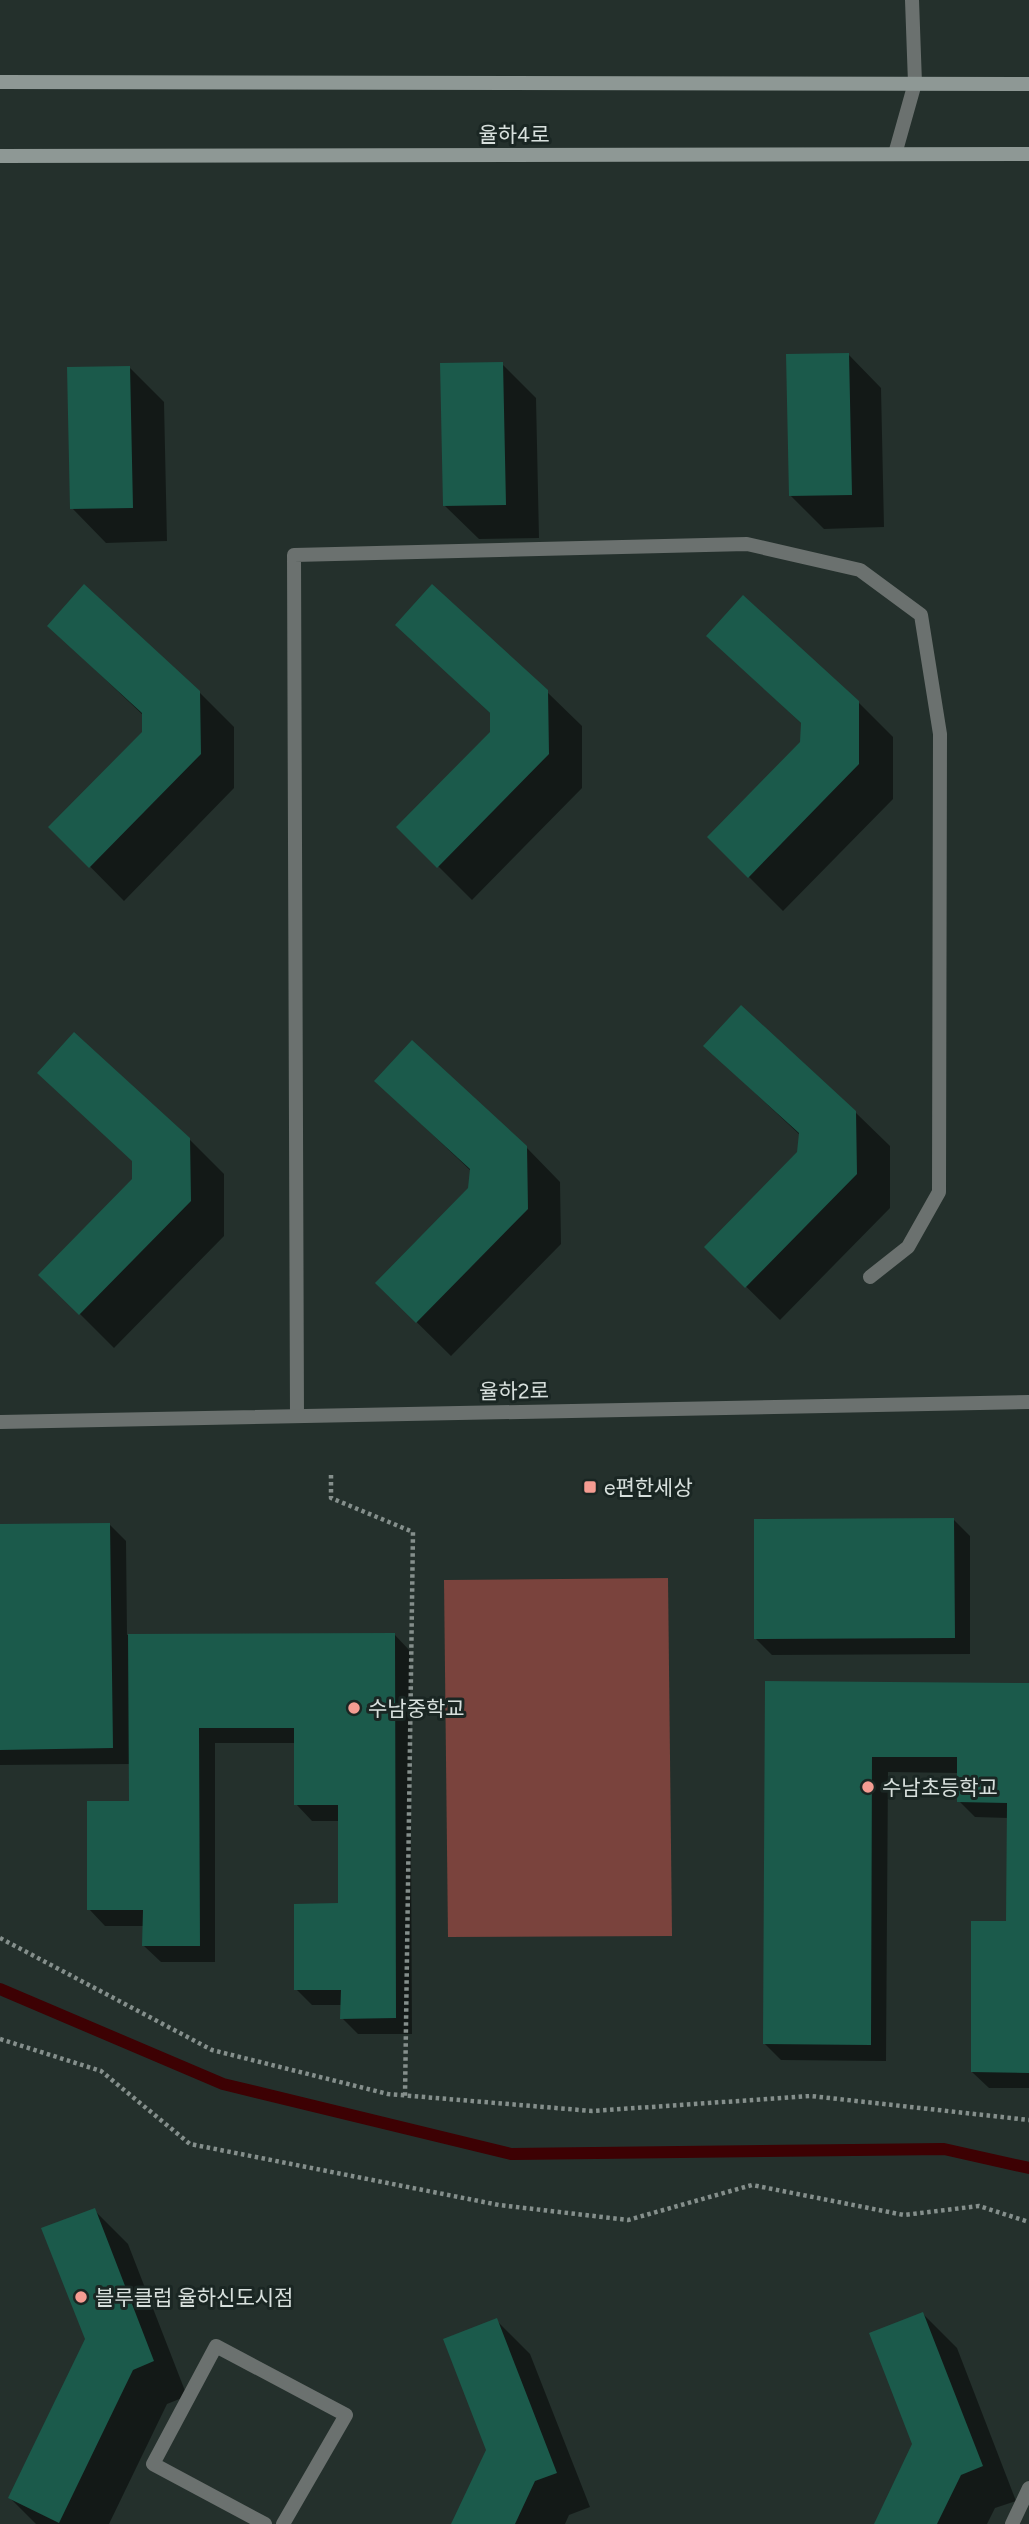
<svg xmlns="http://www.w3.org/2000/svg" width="1029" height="2524" font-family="Figtree,'Noto Sans KR',sans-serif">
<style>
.green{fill:#7a433d}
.shadow{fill:#0007}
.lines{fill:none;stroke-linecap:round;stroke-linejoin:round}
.stream{stroke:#3d0103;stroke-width:12}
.building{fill:#1b5a4b}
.path{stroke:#858f8c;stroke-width:4.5;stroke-dasharray:3.5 3.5;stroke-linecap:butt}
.service{stroke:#6b716f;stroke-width:14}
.minor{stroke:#6b716f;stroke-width:14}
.tertiary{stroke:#6b716f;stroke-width:14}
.secondary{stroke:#8e9895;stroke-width:14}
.poi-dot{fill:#f59c92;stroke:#1a2623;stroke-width:2.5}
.labels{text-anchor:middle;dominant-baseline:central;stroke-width:6;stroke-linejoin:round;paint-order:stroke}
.street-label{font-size:21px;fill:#d8e0dd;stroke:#1a2623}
.poi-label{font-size:21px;fill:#d8e0dd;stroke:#1a2623;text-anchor:start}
</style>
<rect width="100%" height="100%" fill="#24302c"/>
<path class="green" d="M668,1578L672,1936L448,1937L444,1580Z"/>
<path class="shadow" d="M848,354L881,388L884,527L824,529L790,495Z
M502,364L536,398L539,538L479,539L444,505Z
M130,368L164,402L167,541L106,543L72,508Z
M398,625L547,692L582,726V788L472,900L399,827L491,733L492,715Z
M49,626L199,692L234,727V788L124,901L51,827L143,733L144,716Z
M708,636L858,702L893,737V799L783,911L709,837L802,743L803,725Z
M705,1046L855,1112L890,1146V1208L780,1320L706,1247L799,1153L800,1135Z
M376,1081L526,1147L560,1182L561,1244L451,1356L377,1283L470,1188L471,1171Z
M189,1139L224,1174V1236L114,1348L41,1275L134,1180V1163Z
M954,1520L970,1536V1654L772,1655L756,1639Z
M109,1524L126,1541L127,1635L394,1634L410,1651L412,2034H358L342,2018V2005H312L296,1989L340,1905V1821H312L296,1804V1743H215V1962H161L144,1946V1926H105L89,1909L131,1803V1764L0,1765V1525Z
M767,1683L1029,1685V2088H989L972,2072L1008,1923V1818L975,1817L959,1801V1773L888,1772L886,2061L781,2060L765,2044Z
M94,2210L128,2244L187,2396L167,2404L109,2524H36L10,2498L86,2339Z
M923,2314L957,2348L1016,2501L995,2508L987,2524H876L914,2444Z
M496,2320L530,2354L590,2507L569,2515L565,2524H452L488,2450Z"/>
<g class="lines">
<path class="stream" d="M0,1989L223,2084L511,2154L944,2149L1029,2168"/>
</g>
<path class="building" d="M849,353L852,495L789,496L786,354Z
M503,362L506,505L443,506L440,363Z
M130,366L133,508L70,509L67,367Z
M84,584L200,691L201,754L89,868L48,827L142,732V713L47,626Z
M432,584L548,690L549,754L437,868L396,827L490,732V713L395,625Z
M743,595L859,701V764L748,878L707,837L800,742L801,723L706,636Z
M741,1005L856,1111L857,1174L745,1288L704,1247L797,1152L799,1133L703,1046Z
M74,1032L190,1138L191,1201L79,1315L38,1275L132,1179V1161L37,1073Z
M412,1040L527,1146L528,1209L416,1323L375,1283L468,1188L470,1169L374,1081Z
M954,1518L955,1638L754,1639V1519Z
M110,1523L113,1748L0,1750V1524Z
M395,1633L396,2018L340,2019L341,1990H294V1904L338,1903V1805H294V1728H199L200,1946H142L143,1910H87V1801H129L128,1634Z
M765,1681L1029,1683V2073L971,2072V1921H1006L1007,1803L957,1802V1757H872L871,2045L763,2044Z
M95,2208L154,2361L133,2370L59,2523L8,2498L85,2339L41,2228Z
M923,2312L983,2466L961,2475L937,2524H874L912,2444L869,2333Z
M497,2318L557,2473L535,2481L515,2524H451L486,2450L443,2339Z"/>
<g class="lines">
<path class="path" d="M331,1475V1498L413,1532L405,2096
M0,1938L212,2050L388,2094L592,2111L811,2096L1029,2120
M0,2039L101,2071L190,2144L499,2205L628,2220L752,2185L904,2215L979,2206L1029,2222"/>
<path class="service" d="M297,1416L294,555L747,544L860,570L921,615L940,734L939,1192L908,1247L870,1277
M265,2524L153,2464L216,2346L346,2415L283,2524
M1012,2524L1029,2488"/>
<path class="minor" d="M895,154L915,83L912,0"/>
<path class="tertiary" d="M0,1422L1029,1402"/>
<path class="secondary" d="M0,82L1029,84
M0,156L1029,154"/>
</g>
<g class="poi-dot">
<rect x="583" y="1480" width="14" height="14" rx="3.5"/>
<circle cx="354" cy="1708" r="7"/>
<circle cx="868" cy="1787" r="7"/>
<circle cx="81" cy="2297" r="7"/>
</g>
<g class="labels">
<g class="street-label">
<text x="514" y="134">율하4로</text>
<text transform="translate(514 1391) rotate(-1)">율하2로</text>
</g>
<g class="poi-label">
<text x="604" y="1487">e편한세상</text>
<text x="368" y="1708">수남중학교</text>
<text x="882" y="1787">수남초등학교</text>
<text x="95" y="2297">블루클럽 율하신도시점</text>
</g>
</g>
</svg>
